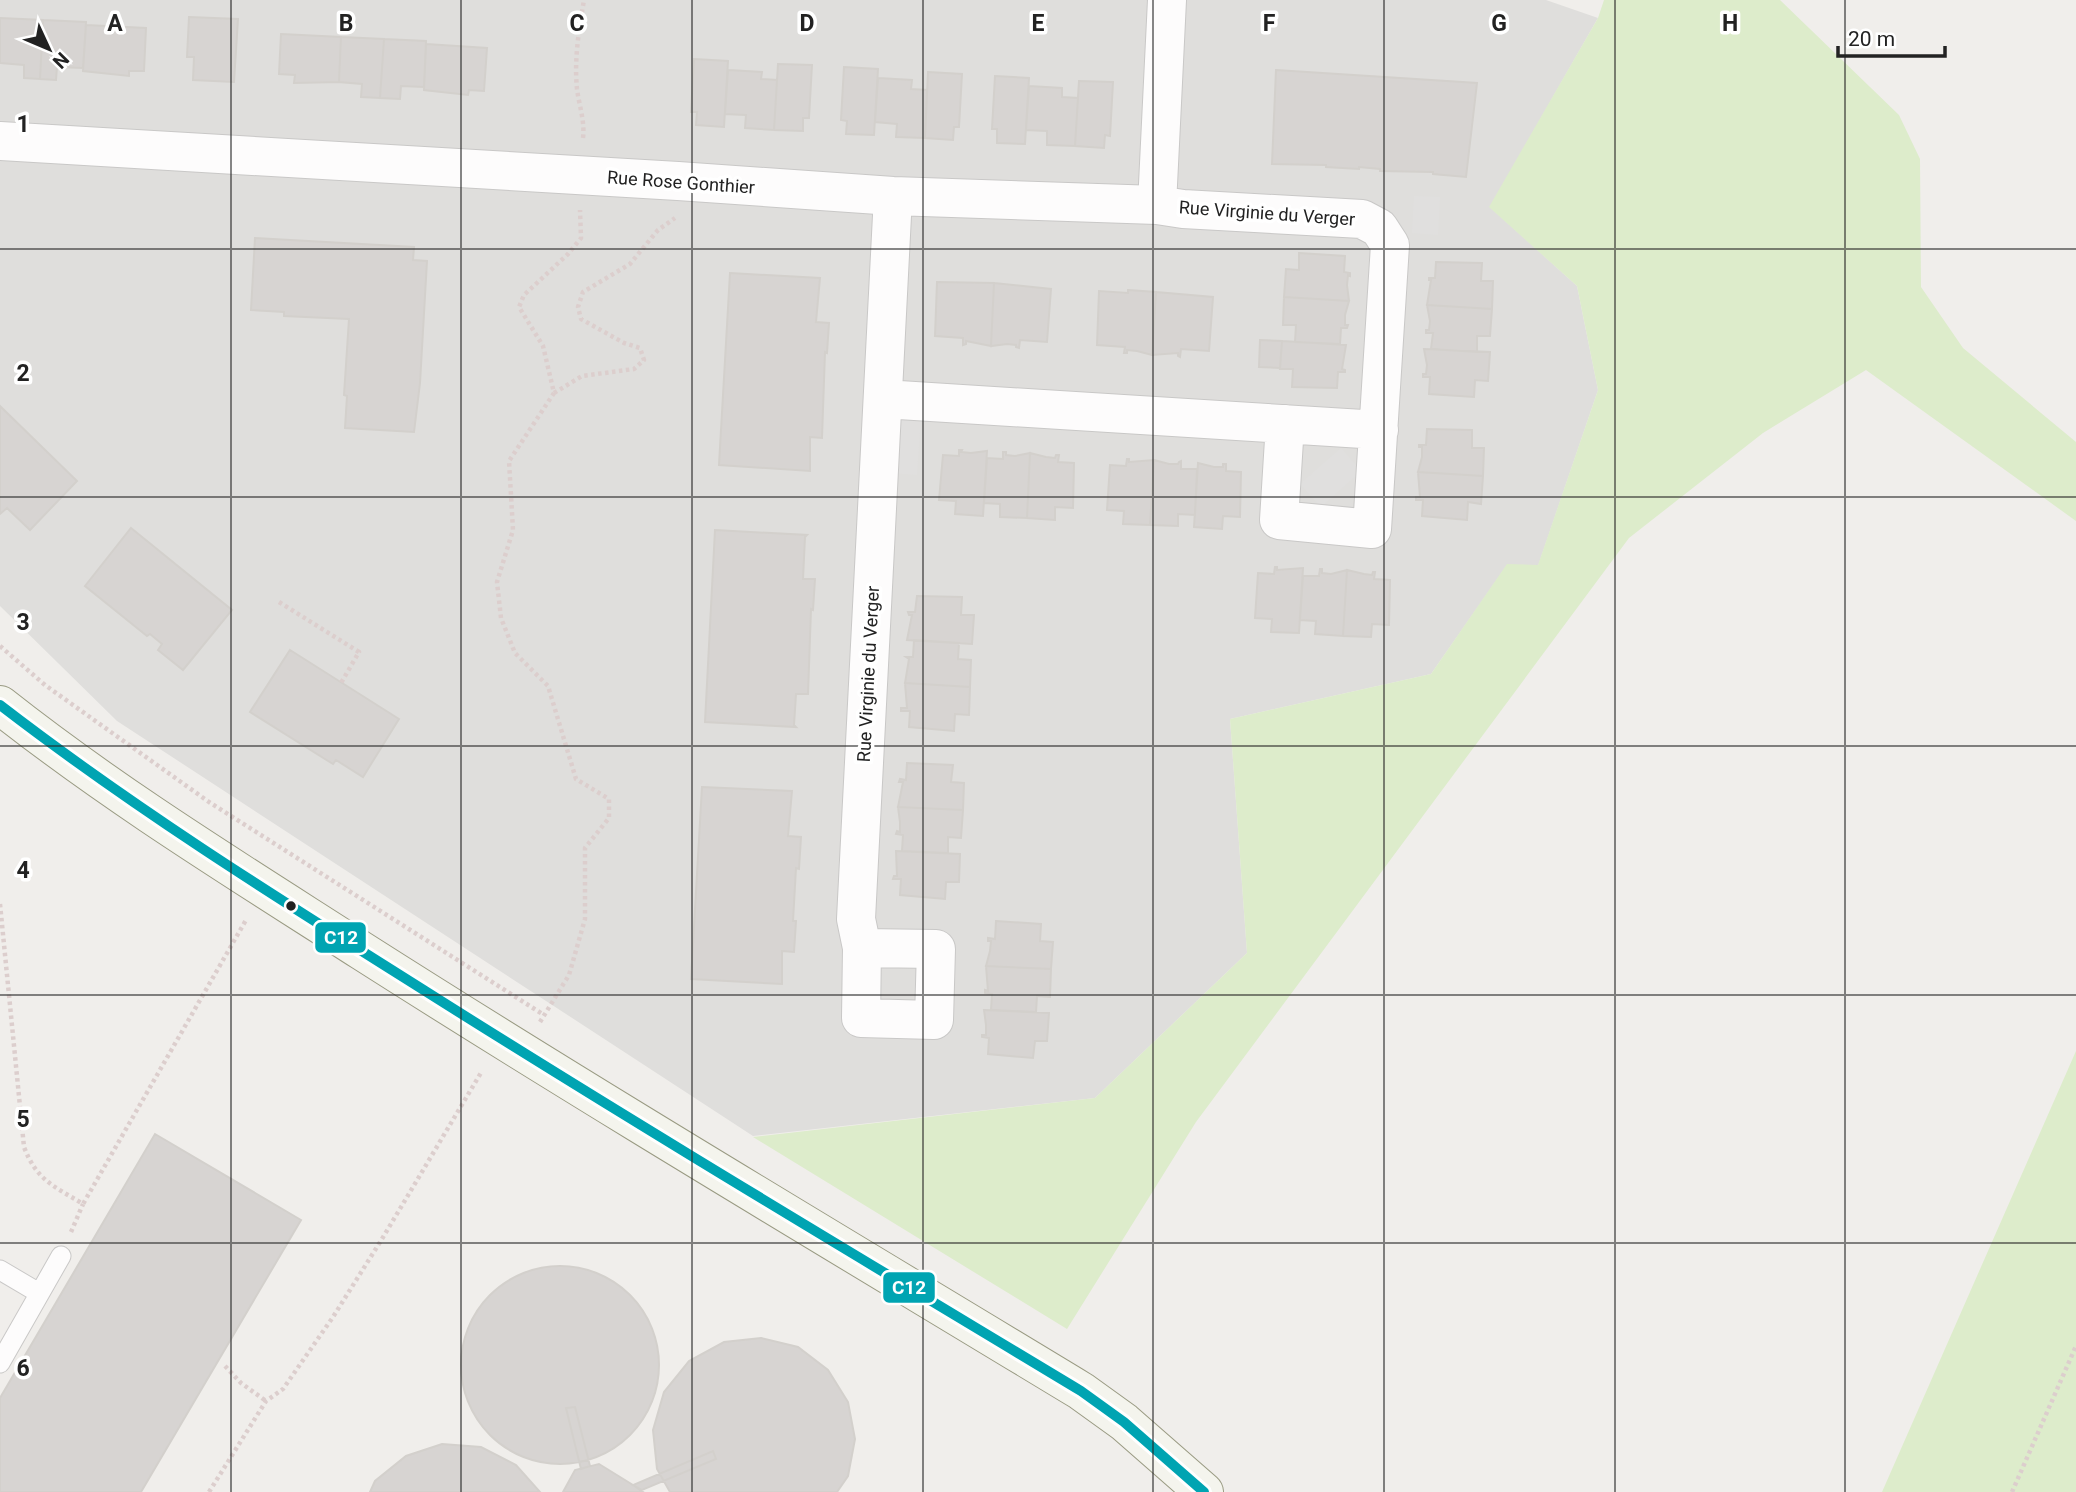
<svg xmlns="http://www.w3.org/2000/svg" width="2076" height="1492" font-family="Roboto,sans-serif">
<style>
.residential{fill:#dfdedc}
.grass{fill:#ddeccb}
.parking{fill:#e0dfde}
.building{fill:#d7d4d2;stroke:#d3d0cc;stroke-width:2}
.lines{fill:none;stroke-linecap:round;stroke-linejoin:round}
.lane-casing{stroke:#c9c8c7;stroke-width:21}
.street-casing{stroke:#c9c8c7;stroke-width:40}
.secondary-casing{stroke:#999a82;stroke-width:40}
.path{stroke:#dccecd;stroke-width:4.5;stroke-dasharray:3.5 3.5;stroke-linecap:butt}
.lane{stroke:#fdfcfc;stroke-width:19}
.street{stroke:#fdfcfc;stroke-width:38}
.secondary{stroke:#f4f4ed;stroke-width:38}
.bus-1-casing{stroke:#fff;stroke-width:16}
.bus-1{stroke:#00a4b2;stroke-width:10}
.grid{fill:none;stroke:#222;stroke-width:2;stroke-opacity:0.55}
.bus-dot{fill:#222;stroke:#fff;stroke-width:2.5}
.labels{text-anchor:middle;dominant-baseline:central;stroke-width:7;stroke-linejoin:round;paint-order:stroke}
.street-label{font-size:18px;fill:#222;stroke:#fff}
.grid-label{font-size:23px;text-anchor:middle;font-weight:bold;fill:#222;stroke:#fff;stroke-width:7;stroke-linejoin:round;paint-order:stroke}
.line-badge{stroke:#fff;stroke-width:2.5}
.badge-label{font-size:19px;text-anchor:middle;font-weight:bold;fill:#fff}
</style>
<rect width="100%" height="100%" fill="#f0eeeb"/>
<path class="residential" d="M0,0H1546L1598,18L1490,207L1577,286L1598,390L1538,566L1507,565L1431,674L1230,719L1247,953L1095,1098L753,1136L117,721L0,606Z"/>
<path class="grass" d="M1604,0H1780L1899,115L1920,159L1921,287L1963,348L2076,442V521L1866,370L1763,433L1629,538L1196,1122L1067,1329L753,1137L1095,1098L1247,953L1230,719L1431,674L1507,564L1538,565L1598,390L1577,286L1489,207L1598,18Z
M2076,1051V1492H1882Z"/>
<path class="parking" d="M1414,196L1440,197L1438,235L1412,233Z
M894,417L921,419L917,475L890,473Z
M1341,448L1361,471L1321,507L1300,484Z"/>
<path class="building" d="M189,17L238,19L234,82L193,80L194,57H187Z
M0,18L43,20L40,79L24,78V65L0,63Z
M43,20L86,22L83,68L57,67L56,80L40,79Z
M86,25L146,28L144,71H129V76L83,71Z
M281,34L341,37L339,82L294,83L295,75L279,74Z
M341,37L384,39L380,98L361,97L362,84L339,82Z
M384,39L426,41L424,87L401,86L400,99L380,98Z
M426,44L487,48L484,91L469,90L468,95L424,90Z
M694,59L728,61L724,127L696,125L697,112H691Z
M778,64L812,65L809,118H803V131L774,130Z
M844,67L878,69L874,135L846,134L847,121L841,120Z
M728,70L762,72L761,79L777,80L774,130L745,128L746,115L725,114Z
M1276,70L1477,83L1466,177L1433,174V172L1380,171V169L1359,167V169L1326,167V165L1272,164Z
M928,72L962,74L959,127H954L953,140L925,138Z
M995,76L1029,78L1025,144L997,143V129H992Z
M878,78L912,80L911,89L927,90L925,138L896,137L897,124L875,122Z
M1079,81L1113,82L1110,136L1105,135L1104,148L1075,146Z
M1029,86L1062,88V97L1078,98L1075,146L1047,145V131L1026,130Z
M255,238L414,247L413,260L427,261L420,383L414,432L345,428L347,396L344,395L349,319L284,316V312L251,310Z
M1299,253L1345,256L1344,272L1350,273V276L1348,275L1347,285L1349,301L1284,297L1286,269L1299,270Z
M1436,262L1482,263L1481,281H1493L1492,309L1427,305L1431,280H1429V278H1435Z
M730,273L820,278L816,322L829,323L827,353L825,352L822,438L810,437V471L719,465Z
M937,282L994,283L991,346L966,341V344L963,345V338L935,336Z
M994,283L1051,289L1047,342L1020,340L1019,348L1016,347V345L1007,344L991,346Z
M1128,290L1156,292L1152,355L1137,351L1127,350V353H1124L1125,347L1097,345L1099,291L1128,293Z
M1156,292L1213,297L1209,351L1181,349L1180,357L1178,356V353L1152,355Z
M1284,297L1349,301L1345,315V325H1348L1347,328H1341L1340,344L1295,342L1296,325H1283Z
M1427,305L1492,309L1490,336H1477V352L1431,349L1433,333H1426V330H1429L1430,321Z
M1260,340L1282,341L1280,368L1259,367Z
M1282,341L1346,345L1342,369L1345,370V372H1338L1337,388L1292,387L1293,369H1280Z
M1424,349L1490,352L1488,381L1475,380L1474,397L1429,394L1430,377H1423V374H1426L1427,365Z
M0,406L77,481L30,530L7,508L0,514Z
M1427,429L1472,430V448H1484L1483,476L1418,472L1422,457V447H1419V445H1426Z
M959,450H962L961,452L971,453L987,451L983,516L955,514L956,501L939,500L943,455L959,456Z
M1003,452H1006V455L1015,456L1030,453L1027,518L1000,517V504L984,503L987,458L1003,459Z
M1030,453L1046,457L1055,458L1056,455H1059L1058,462L1074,463L1073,508L1055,507V520L1027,518Z
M1127,459H1129V462L1154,460L1150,525L1123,524L1124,511L1107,510L1110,465L1126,466Z
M1154,460L1169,464H1178L1179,462L1181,461V469H1197L1195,515L1178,514V526L1150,525Z
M1198,463L1214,467H1223V464H1226V471L1241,472L1240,517L1223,516L1222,529L1194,527Z
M1418,472L1483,476L1481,504L1468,502L1467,520L1422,516L1423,500H1416V497H1420Z
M131,528L232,610L183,670L158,650L162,644L150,634L147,636L85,586Z
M715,530L807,535L805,537L803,579H815L813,610L811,609L808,694H796L794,725L796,727L705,722Z
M1275,567H1277V570L1303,568L1299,633L1271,632L1272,619L1255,618L1258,573L1274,574Z
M1320,569H1322V573L1331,574L1347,570L1343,636L1315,634L1316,621L1300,620L1303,576H1319Z
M1347,570L1364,574L1372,575L1373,572H1375L1374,579L1390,580L1389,625L1372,624L1371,637L1343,636Z
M917,596L962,597L961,615H974L972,644L907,640L912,615H909L908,612H915Z
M914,640L959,643L958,659L971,660L970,687L905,683L909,659L906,657H913Z
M290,650L399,719L363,777L336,760L333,764L250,712Z
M905,683L970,687L969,715L955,714L954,731L909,727L910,711H901V708H907Z
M907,763L953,765L951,782L964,783L963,810L898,807L903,782H899L900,779L906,780Z
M702,787L792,791L788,836L801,837L799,869L796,868L793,921H796L794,952L782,951V984L691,979Z
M898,807L963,810L961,838L948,837V853L902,851L903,835L896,834L897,831L900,832V822Z
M896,851L960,854L959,882H946L945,899L900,895L901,879H893L894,876H897Z
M996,921L1041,924L1040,941L1053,942L1051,969L986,966L990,951L991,941H988V938L995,939Z
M986,966L1051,969L1050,997L1037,996L1036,1012L991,1010L992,994L985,993V990L988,991Z
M984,1010L1049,1013L1047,1041H1035L1033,1058L988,1054L989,1038L982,1037V1035H986V1025Z
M155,1134L301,1220L141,1492H0V1398Z
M461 1365a99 99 0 1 1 198 0a99 99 0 1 1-198 0Z
M761,1338L798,1347L828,1370L848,1402L855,1439L848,1476L837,1492H670L657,1469L653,1430L664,1392L689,1361L724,1342Z
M575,1407L590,1466L581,1469L566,1408Z
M442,1444L481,1447L516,1465L540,1492H370L375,1481L406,1456Z
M713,1451L716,1459L642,1490L633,1485Z
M599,1464L633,1485L643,1492H563L575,1470Z"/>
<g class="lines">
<defs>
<path id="lane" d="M0,1270L39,1293
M0,1363L61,1256"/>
<path id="street" d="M0,141L678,181L893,196L1157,205L1167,0
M1157,205L1183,209L1362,219L1379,228L1390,245L1372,529L1279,520L1285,424
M883,399L1379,430
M862,948L936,949L934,1020L861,1018L862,948L856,919L893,196"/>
<path id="secondary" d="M0,705C115,796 239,872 362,951C599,1102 840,1245 1081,1391L1124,1422L1204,1492"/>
</defs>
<use href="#lane" class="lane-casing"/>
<use href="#street" class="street-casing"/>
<use href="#secondary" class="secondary-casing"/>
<path class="path" d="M583,138C585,121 579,105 577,89C574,59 579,29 584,0
M554,393L582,376L634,369L644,360L640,348L624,343L581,319L578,307L583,292L630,264L658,230L675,218
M279,602L359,652L341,683
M0,646L45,685L209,802L544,1015
M0,904L24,1147C37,1181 54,1186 83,1204L246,920
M540,1022L569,975L585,919V848L609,818V799L576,779L548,686L515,653L501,618L497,582L513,530L509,461L554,393L543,346L519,307L524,295L568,254L581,238L580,210
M71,1232L83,1204
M225,1366L241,1383L266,1401
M209,1492L266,1401L283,1389L333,1317L382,1239L482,1071
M2012,1492L2076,1346"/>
<use href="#lane" class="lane"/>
<use href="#street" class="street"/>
<use href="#secondary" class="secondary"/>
<defs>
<path id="bus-1" d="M0,705C131,806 271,894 411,982C632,1122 857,1256 1081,1391L1124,1422L1204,1492"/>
</defs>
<use href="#bus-1" class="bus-1-casing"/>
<use href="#bus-1" class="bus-1"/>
</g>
<path class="grid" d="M231,0V1492M461,0V1492M692,0V1492M923,0V1492M1153,0V1492M1384,0V1492M1615,0V1492M1845,0V1492M0,249H2076M0,497H2076M0,746H2076M0,995H2076M0,1243H2076"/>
<circle class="bus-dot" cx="291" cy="906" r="6"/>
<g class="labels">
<g class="street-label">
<text transform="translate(681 182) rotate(4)">Rue Rose Gonthier</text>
<text transform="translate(1267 213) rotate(4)">Rue Virginie du Verger</text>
<text transform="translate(868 674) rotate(-87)">Rue Virginie du Verger</text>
</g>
</g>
<g class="grid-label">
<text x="115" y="31">A</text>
<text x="346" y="31">B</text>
<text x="577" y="31">C</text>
<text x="807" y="31">D</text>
<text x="1038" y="31">E</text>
<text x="1269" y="31">F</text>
<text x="1499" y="31">G</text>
<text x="1730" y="31">H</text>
<text x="23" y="132">1</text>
<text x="23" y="381">2</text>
<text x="23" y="630">3</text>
<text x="23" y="878">4</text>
<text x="23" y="1127">5</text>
<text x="23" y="1376">6</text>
</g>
<g class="line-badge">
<rect x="314" y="921" width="53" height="33" rx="7" fill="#00a4b2"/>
<rect x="882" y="1271" width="54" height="33" rx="7" fill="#00a4b2"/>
</g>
<g class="badge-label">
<text x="341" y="944">C12</text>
<text x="909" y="1294">C12</text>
</g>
<g transform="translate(49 49) rotate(134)" stroke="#ffffff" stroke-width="5" paint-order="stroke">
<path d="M0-5L12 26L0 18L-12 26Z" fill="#222222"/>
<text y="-10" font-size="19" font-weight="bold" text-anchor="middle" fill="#222222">N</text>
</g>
<path d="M1838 46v10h107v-10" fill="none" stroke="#222222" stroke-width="3.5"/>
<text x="1848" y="46" font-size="21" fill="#222222" stroke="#ffffff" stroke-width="5" paint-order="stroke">20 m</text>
</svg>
